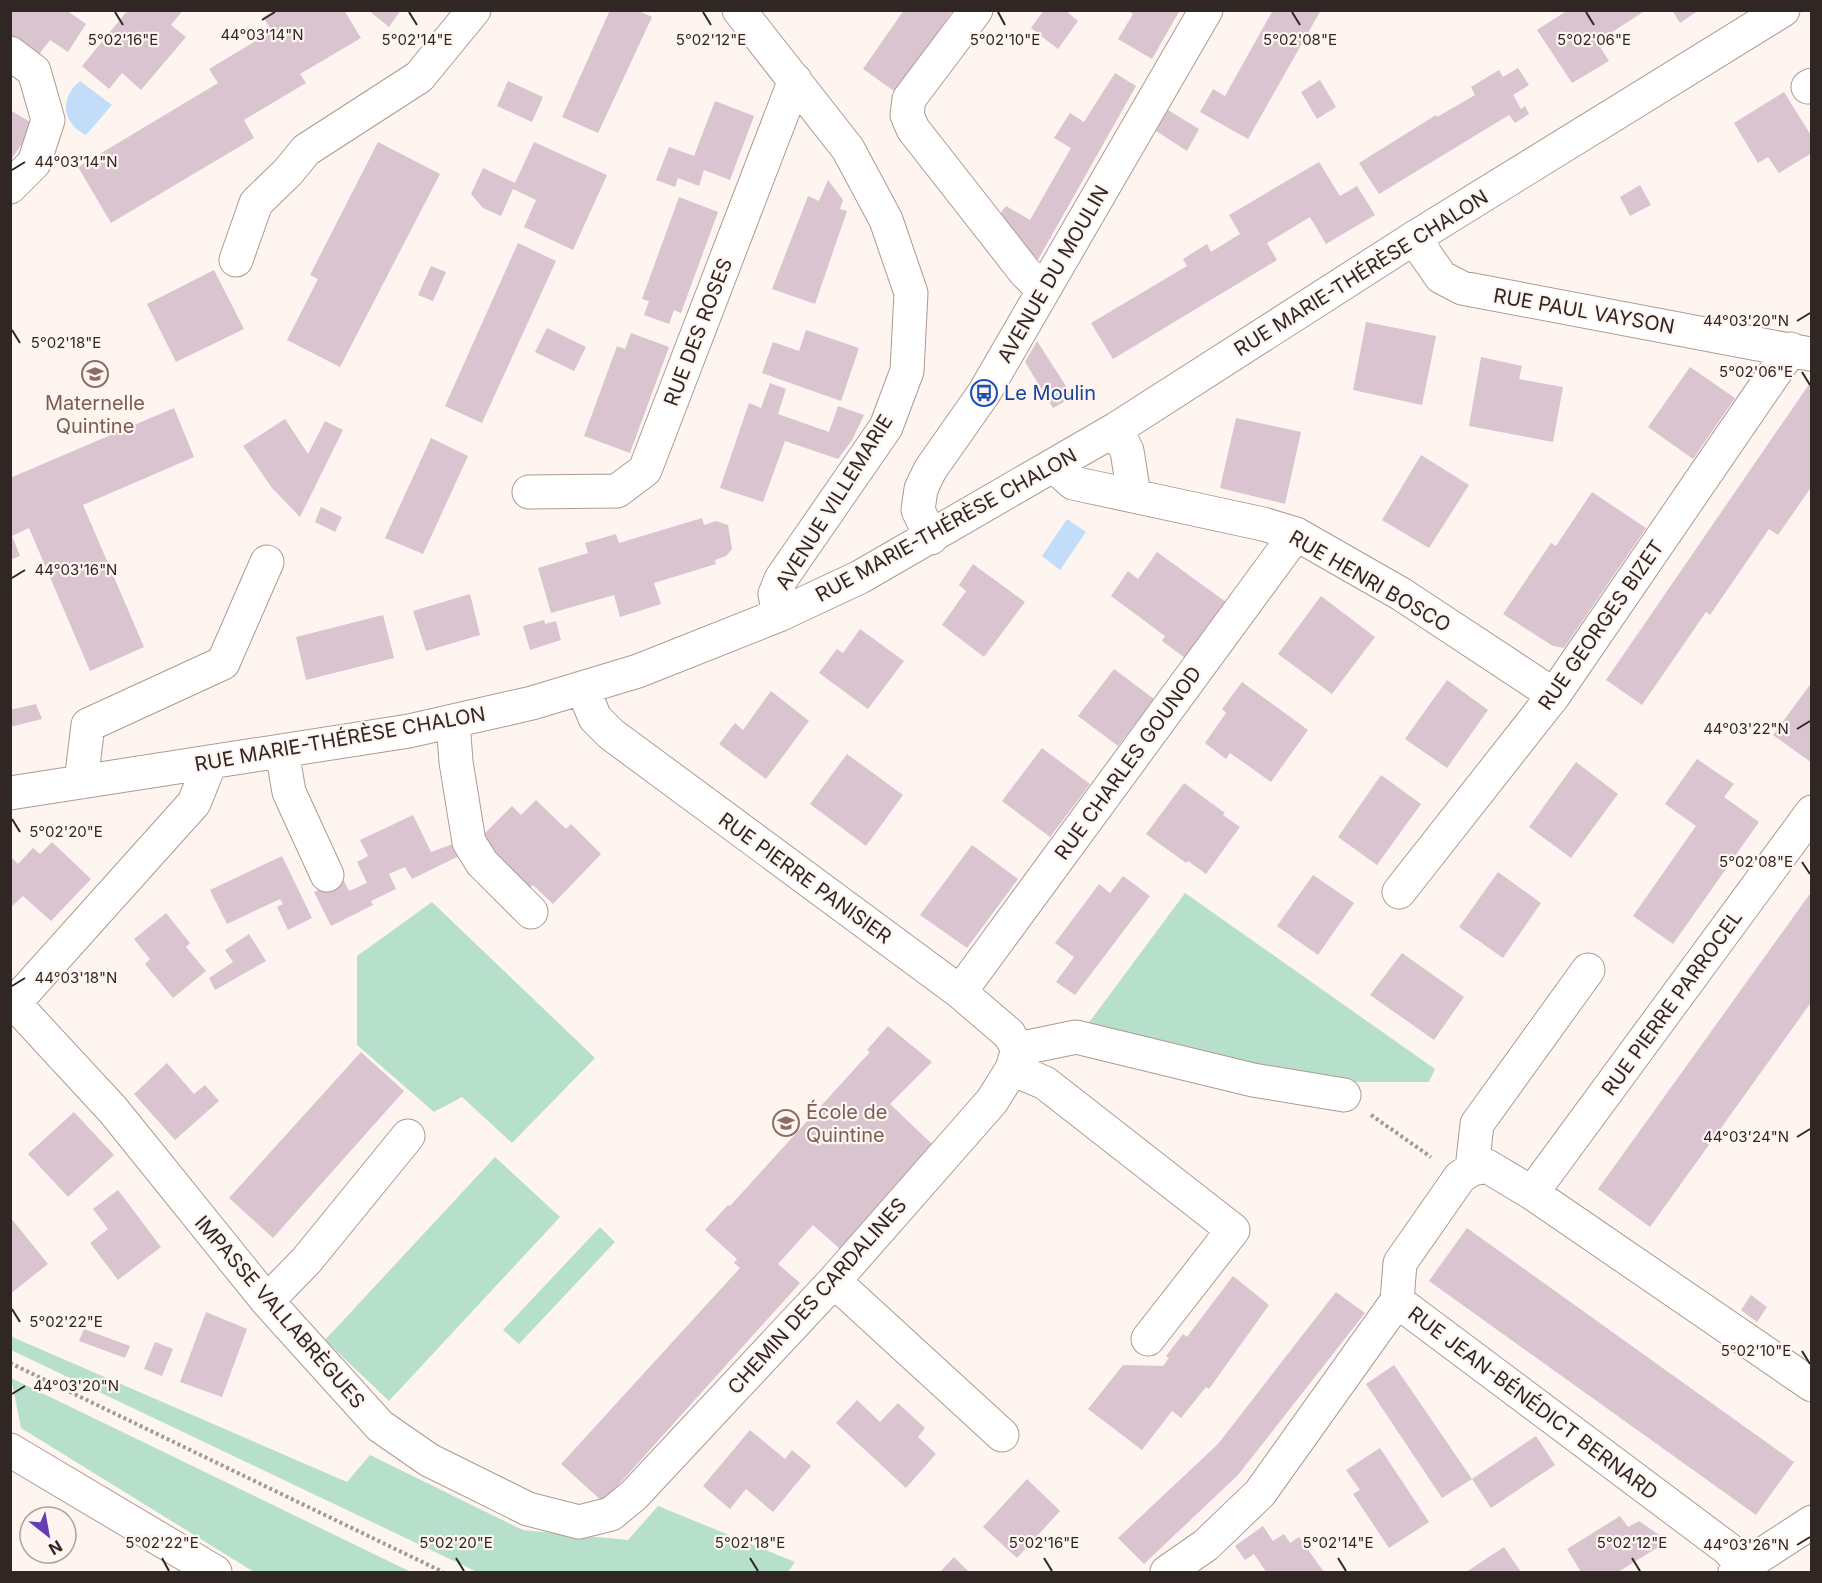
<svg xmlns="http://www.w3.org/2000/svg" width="1822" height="1583" font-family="Inter,sans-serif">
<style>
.green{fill:#b6dfcc}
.water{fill:#c1ddf9}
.building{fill:#d9c4d0}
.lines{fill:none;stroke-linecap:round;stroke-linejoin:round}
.minor-casing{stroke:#af9a90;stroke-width:35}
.path{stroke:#a29996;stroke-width:4;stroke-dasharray:3 3;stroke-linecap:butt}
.minor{stroke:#fff;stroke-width:33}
.ticks{fill:none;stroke:#302724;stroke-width:2}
.labels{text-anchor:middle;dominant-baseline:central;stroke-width:4.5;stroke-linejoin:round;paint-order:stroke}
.street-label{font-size:20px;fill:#302724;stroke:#fef5f1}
.transit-label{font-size:20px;fill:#164399;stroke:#fef5f1;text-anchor:start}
.education-label{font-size:20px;fill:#785e54;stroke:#fef5f1}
.ticks-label{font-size:15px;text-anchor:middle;fill:#302724;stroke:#fef5f1;stroke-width:4.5;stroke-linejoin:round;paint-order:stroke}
</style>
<rect width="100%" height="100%" fill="#fef5f1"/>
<path class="green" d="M1185,893L1435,1069L1429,1082H1333L1085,1028Z
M432,902L595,1058L512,1143L462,1097L434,1112L357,1045V956Z
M495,1157L560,1217L389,1401L325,1340Z
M600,1227L615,1242L519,1344L503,1330Z
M10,1336L347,1482L370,1455L523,1530L628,1540L658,1506L795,1562L788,1572H477L11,1350Z
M11,1378L411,1572H254L21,1428Z"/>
<path class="water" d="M80,81L112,105L86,135C62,124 59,98 80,81Z
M1067,519L1086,532L1060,570L1042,556Z"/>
<path class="building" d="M10,10H66L86,24L68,52L50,40L37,57L10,38Z
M128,10H183L171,25L186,37L141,90L122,73L109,89L82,66Z
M275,10H344L361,38L300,74L306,83L244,120L254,138L111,223L78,167L218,83L209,69L272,31L263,17Z
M368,10H401L389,27Z
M610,10H637L652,17L598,133L562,117Z
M904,10H953L897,93L863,69Z
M1044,10H1065L1078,21L1058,49L1031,28Z
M1126,10H1180L1152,59L1118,39L1133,14Z
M1273,10H1321L1248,139L1200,112L1213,89L1225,96Z
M1568,10H1646L1597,42L1609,61L1572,83L1537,30Z
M1672,10H1699L1680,23Z
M1518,68L1529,85L1513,95L1521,109L1525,106L1529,114L1515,123L1509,115L1379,194L1359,163L1436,115L1437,117L1475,95L1471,87L1499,70L1503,77Z
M1115,73L1136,86L1035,265L996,219L1006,206L1030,220L1071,148L1054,138L1070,113L1084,122Z
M1320,80L1336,107L1317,119L1301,92Z
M508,81L543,97L532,122L497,106Z
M1784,92L1812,137V156L1810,154L1779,173L1768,157L1758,163L1734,123Z
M715,101L754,116L730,180L704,170L699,186L678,178L675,187L656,180L669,147L694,156Z
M10,110L35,125L10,161Z
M1168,110L1199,129L1187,151L1156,131Z
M378,142L440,174L340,367L287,340L318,279L310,275Z
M534,142L607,175L573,250L524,227L536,200L513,189L501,216L483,208L471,194L483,168L515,183Z
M1319,162L1340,196L1357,186L1375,215L1326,244L1310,217L1267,243L1277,260L1113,359L1091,323L1187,266L1183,259L1207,244L1211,252L1240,234L1229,215Z
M828,180L843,200L840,209L847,211L815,304L772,289L808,196L819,201Z
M1640,185L1651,205L1630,216L1620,197Z
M679,197L718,212L681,313L674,310L669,324L644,315L649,301L642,299Z
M518,243L556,261L482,423L445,406Z
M431,266L446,272L433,301L418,295Z
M214,270L244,329L176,362L147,304Z
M1366,322L1436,336L1422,405L1353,390Z
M547,328L586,347L574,371L535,352Z
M806,330L859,348L841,401L762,373L773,342L799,351Z
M631,333L669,347L630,453L584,436L617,346L625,349Z
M1037,341L1073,397L1053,408L1025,362Z
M1481,357L1522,366L1519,379L1563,387L1553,442L1469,426Z
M1690,367L1735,398L1693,459L1648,427Z
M1812,380V486L1778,535L1769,529L1710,615L1706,612L1642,705L1606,680Z
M770,383L786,389L778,414L829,432L838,406L864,415L852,440L838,459L785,441L763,502L720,488L749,403L761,408Z
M174,408L194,457L83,505L144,647L90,671L29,528L12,536L20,556L10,560V478Z
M1236,418L1301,432L1285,504L1220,488Z
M285,419L308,454L325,421L343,430L300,517L272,488L243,446Z
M431,438L468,456L423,554L385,538Z
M1421,455L1469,485L1429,548L1382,520Z
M1592,492L1646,528L1564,648L1553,646L1503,614L1551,543L1556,546Z
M321,507L342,517L335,532L315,522Z
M702,518L704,525L716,521L728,525L732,549L726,556L715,560L716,564L654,583L661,604L620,617L614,595L551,613L538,568L588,553L585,543L616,534L619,543Z
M1157,552L1226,602L1185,658L1162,641L1165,636L1111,596L1128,571L1138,579Z
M973,564L1025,602L984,657L942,625L966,591L959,585Z
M470,594L480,635L426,651L413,611Z
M1321,596L1375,637L1332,694L1278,654Z
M383,615L394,658L306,680L296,637Z
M544,620L545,624L556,621L561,640L530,650L523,626Z
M860,629L904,661L868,709L819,673L837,649L843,653Z
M1114,669L1154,699L1118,746L1078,716Z
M1447,680L1488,710L1447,768L1405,739Z
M1242,682L1308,730L1271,782L1230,753L1226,759L1205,743L1226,713L1222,709Z
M1812,682V763L1773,735Z
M771,691L809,721L766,779L719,744L735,723L743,730Z
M36,704L42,719L10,727V710Z
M1042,748L1090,784L1050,837L1002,801Z
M847,754L903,795L866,846L810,804Z
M1697,759L1734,784L1724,797L1759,822L1673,944L1633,916L1696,826L1665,804Z
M1576,762L1618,794L1571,858L1529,827Z
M1381,775L1421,804L1377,865L1338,837Z
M1184,783L1225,813L1223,815L1240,827L1206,874L1188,861L1186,863L1146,834Z
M536,800L566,829L571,824L601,854L553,904L533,885L530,888L478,840L512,806L521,815Z
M413,815L431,852L453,844L459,856L412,879L405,867L389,874L396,889L371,901L373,905L331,926L314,892L343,879L349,891L367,883L357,862L368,856L360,840Z
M52,842L91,879L51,921L23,896L10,908V856L18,864L33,848L40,854Z
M972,845L1018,879L967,948L920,915Z
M282,856L312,918L288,930L277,907L283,904L280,899L227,924L210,890Z
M1498,872L1541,903L1503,958L1459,927Z
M1313,875L1354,903L1318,955L1277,926Z
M1123,876L1150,896L1075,995L1056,982L1074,957L1055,943L1099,884L1110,893Z
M1812,891V1001L1650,1227L1598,1189Z
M166,913L190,943L186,947L206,971L173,998L145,964L150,959L134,939Z
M249,934L266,961L215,990L209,978L233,962L225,950Z
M1402,953L1464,997L1434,1040L1370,995Z
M888,1026L932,1062L890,1104L933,1145L840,1249L813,1225L778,1264L800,1283L603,1502L561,1464L740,1268L734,1263L737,1259L705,1230L728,1205L730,1206L870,1052L867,1050Z
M361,1052L404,1091L273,1238L229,1198Z
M167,1063L194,1094L205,1085L219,1101L175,1140L134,1094Z
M74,1112L114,1155L68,1197L28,1154Z
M118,1190L161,1247L118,1280L90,1243L108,1229L93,1209Z
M10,1217L48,1264L10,1294Z
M1467,1228L1794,1462L1756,1515L1429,1281Z
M1233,1276L1269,1305L1209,1389L1206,1387L1181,1418L1172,1411L1142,1450L1088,1409L1123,1365L1163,1366L1169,1358L1166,1356L1183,1334L1187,1337Z
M1336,1292L1365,1313L1238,1475L1144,1564L1118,1538L1218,1444Z
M1751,1295L1767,1307L1757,1322L1741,1310Z
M206,1312L247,1329L222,1397L180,1382Z
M84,1329L130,1346L125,1358L79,1341Z
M155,1342L173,1349L162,1376L144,1369Z
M1394,1365L1472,1479L1442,1498L1366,1384Z
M857,1400L880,1422L898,1403L925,1428L918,1437L936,1454L906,1488L836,1423Z
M750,1430L785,1459L792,1450L811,1466L773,1512L746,1489L730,1509L703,1486Z
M1536,1436L1555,1465L1491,1508L1472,1479Z
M1380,1448L1429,1522L1389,1548L1353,1494L1360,1490L1346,1470Z
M1027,1479L1060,1511L1017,1558L983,1527Z
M1620,1516L1628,1527L1639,1521L1668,1541L1618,1572H1581L1567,1549Z
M1263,1526L1273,1541L1284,1534L1290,1543L1299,1537L1324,1572H1266L1254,1554L1245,1560L1235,1546Z
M1504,1547L1521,1572H1466Z
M954,1557L969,1572H940Z"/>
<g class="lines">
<defs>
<path id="minor" d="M739,10L848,149L886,220L911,293L907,371L886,427L781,579L775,594L779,615
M976,10L909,99L907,115L913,129L1025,272L1043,290
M10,53L34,71L48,120L34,163L10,187
M1808,87L1812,85
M1414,238L1441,277L1462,288L1810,354
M236,260L256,203L288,172L306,150L419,77L474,10
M1116,429L1127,451L1134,495
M1054,466L1073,483L1263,524L1296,534L1401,594L1554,695
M529,492L617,491L645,470L795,80
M931,538L918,510L921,489L930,470L984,393L1206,10
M453,721L456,762L469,842L482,863L531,912
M282,751L289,792L327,875
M81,782L88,725L223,663L267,562
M10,793L409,731L532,703L638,671L779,615L860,577L1116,429L1414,238L1783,10
M1399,892L1554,695L1791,349
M960,992L1296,534
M14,1003L113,1110L267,1301L380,1426L429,1460L528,1509L579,1522L611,1514L634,1495L834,1281L992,1101L1012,1069L1018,1049L1009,1034L960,992L611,734L595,718L583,689
M10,1008L194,803L210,763
M1018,1049L1076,1037L1253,1080L1344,1095
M1012,1069L1045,1083L1233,1230L1148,1339
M1472,1169L1477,1124L1588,970
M1532,1193L1812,812
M834,1281L1002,1435
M267,1301L306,1261L408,1136
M10,1450L215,1572
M1744,1567L1728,1549L1397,1301L1400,1263L1460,1177L1472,1169L1487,1166L1532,1193L1812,1385
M1167,1572L1206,1545L1260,1493L1397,1301
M1735,1572L1812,1522"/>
</defs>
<use href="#minor" class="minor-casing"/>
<path class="path" d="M1371,1115L1431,1157
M10,1363L443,1572"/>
<use href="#minor" class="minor"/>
</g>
<path class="ticks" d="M115,12L123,25M409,12L417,25M703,12L711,25M998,12L1005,25M1292,12L1300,25M1586,12L1594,25M262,20L275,12M12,170L25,162M1797,321L1810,313M12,330L20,343M1802,372L1810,385M12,578L25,570M1797,729L1810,721M12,819L20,832M1802,862L1810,874M12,986L25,978M1797,1137L1810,1129M12,1309L20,1322M1802,1351L1810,1364M12,1394L25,1386M1797,1545L1810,1537M162,1558L169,1571M456,1558L464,1571M750,1558L758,1571M1044,1558L1052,1571M1338,1558L1346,1571M1632,1558L1640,1571"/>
<defs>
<symbol id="school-ring" viewBox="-11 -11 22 22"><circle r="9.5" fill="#fef5f1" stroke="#8d6e63" stroke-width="1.5"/><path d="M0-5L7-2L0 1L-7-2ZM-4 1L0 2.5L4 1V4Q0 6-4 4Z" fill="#8d6e63"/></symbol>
<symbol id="bus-ring" viewBox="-11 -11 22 22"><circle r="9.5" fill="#fef5f1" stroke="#1a4fb4" stroke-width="1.5"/><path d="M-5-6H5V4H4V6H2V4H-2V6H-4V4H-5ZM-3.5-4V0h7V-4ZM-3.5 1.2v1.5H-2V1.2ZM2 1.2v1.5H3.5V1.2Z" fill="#1a4fb4"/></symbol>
</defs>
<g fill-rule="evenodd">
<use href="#school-ring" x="80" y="359" width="30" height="30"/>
<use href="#bus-ring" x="969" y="378" width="30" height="30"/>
<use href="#school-ring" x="771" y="1108" width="30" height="30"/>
</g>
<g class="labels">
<g class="street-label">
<text transform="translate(1361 273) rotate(-32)">RUE MARIE-THÉRÈSE CHALON</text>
<text transform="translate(1053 274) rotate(-60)">AVENUE DU MOULIN</text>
<text transform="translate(1584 311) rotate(10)">RUE PAUL VAYSON</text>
<text transform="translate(698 332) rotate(-69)">RUE DES ROSES</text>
<text transform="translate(834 502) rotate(-58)">AVENUE VILLEMARIE</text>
<text transform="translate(946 525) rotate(-29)">RUE MARIE-THÉRÈSE CHALON</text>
<text transform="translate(1370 581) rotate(30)">RUE HENRI BOSCO</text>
<text transform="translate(1601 625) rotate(-55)">RUE GEORGES BIZET</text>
<text transform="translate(340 739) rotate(-10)">RUE MARIE-THÉRÈSE CHALON</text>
<text transform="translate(1128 763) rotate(-54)">RUE CHARLES GOUNOD</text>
<text transform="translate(805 878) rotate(36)">RUE PIERRE PANISIER</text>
<text transform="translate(1672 1003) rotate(-54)">RUE PIERRE PARROCEL</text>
<text transform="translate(817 1296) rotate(-48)">CHEMIN DES CARDALINES</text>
<text transform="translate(280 1312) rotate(49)">IMPASSE VALLABRÈGUES</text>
<text transform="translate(1533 1403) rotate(37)">RUE JEAN-BÉNÉDICT BERNARD</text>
</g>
<g class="transit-label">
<text x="1004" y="393">Le Moulin</text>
</g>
<g class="education-label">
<text x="95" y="403">Maternelle<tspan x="95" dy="23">Quintine</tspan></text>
<text x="806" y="1112" text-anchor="start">École de<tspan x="806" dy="23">Quintine</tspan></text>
</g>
</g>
<g class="ticks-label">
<text x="262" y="40">44°03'14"N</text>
<text x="123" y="45">5°02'16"E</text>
<text x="417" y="45">5°02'14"E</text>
<text x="711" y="45">5°02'12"E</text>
<text x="1005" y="45">5°02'10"E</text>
<text x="1300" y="45">5°02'08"E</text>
<text x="1594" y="45">5°02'06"E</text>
<text x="76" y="167">44°03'14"N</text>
<text x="1746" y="326">44°03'20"N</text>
<text x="66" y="348">5°02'18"E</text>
<text x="1756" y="377">5°02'06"E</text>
<text x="76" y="575">44°03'16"N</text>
<text x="1746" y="734">44°03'22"N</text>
<text x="66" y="837">5°02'20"E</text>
<text x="1756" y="867">5°02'08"E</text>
<text x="76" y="983">44°03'18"N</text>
<text x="1746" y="1142">44°03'24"N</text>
<text x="66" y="1327">5°02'22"E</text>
<text x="1756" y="1356">5°02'10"E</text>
<text x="76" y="1391">44°03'20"N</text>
<text x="162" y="1548">5°02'22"E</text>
<text x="456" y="1548">5°02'20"E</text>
<text x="750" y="1548">5°02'18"E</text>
<text x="1044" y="1548">5°02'16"E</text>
<text x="1338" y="1548">5°02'14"E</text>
<text x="1632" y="1548">5°02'12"E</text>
<text x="1746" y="1550">44°03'26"N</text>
</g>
<rect width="1822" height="1583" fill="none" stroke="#302724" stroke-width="24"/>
<g transform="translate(48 1535) rotate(149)"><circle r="28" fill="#fef5f1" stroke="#aca39f" stroke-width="1.5"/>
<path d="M0-4.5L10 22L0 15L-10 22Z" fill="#623db5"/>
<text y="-9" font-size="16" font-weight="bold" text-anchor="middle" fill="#302724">N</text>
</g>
</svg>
